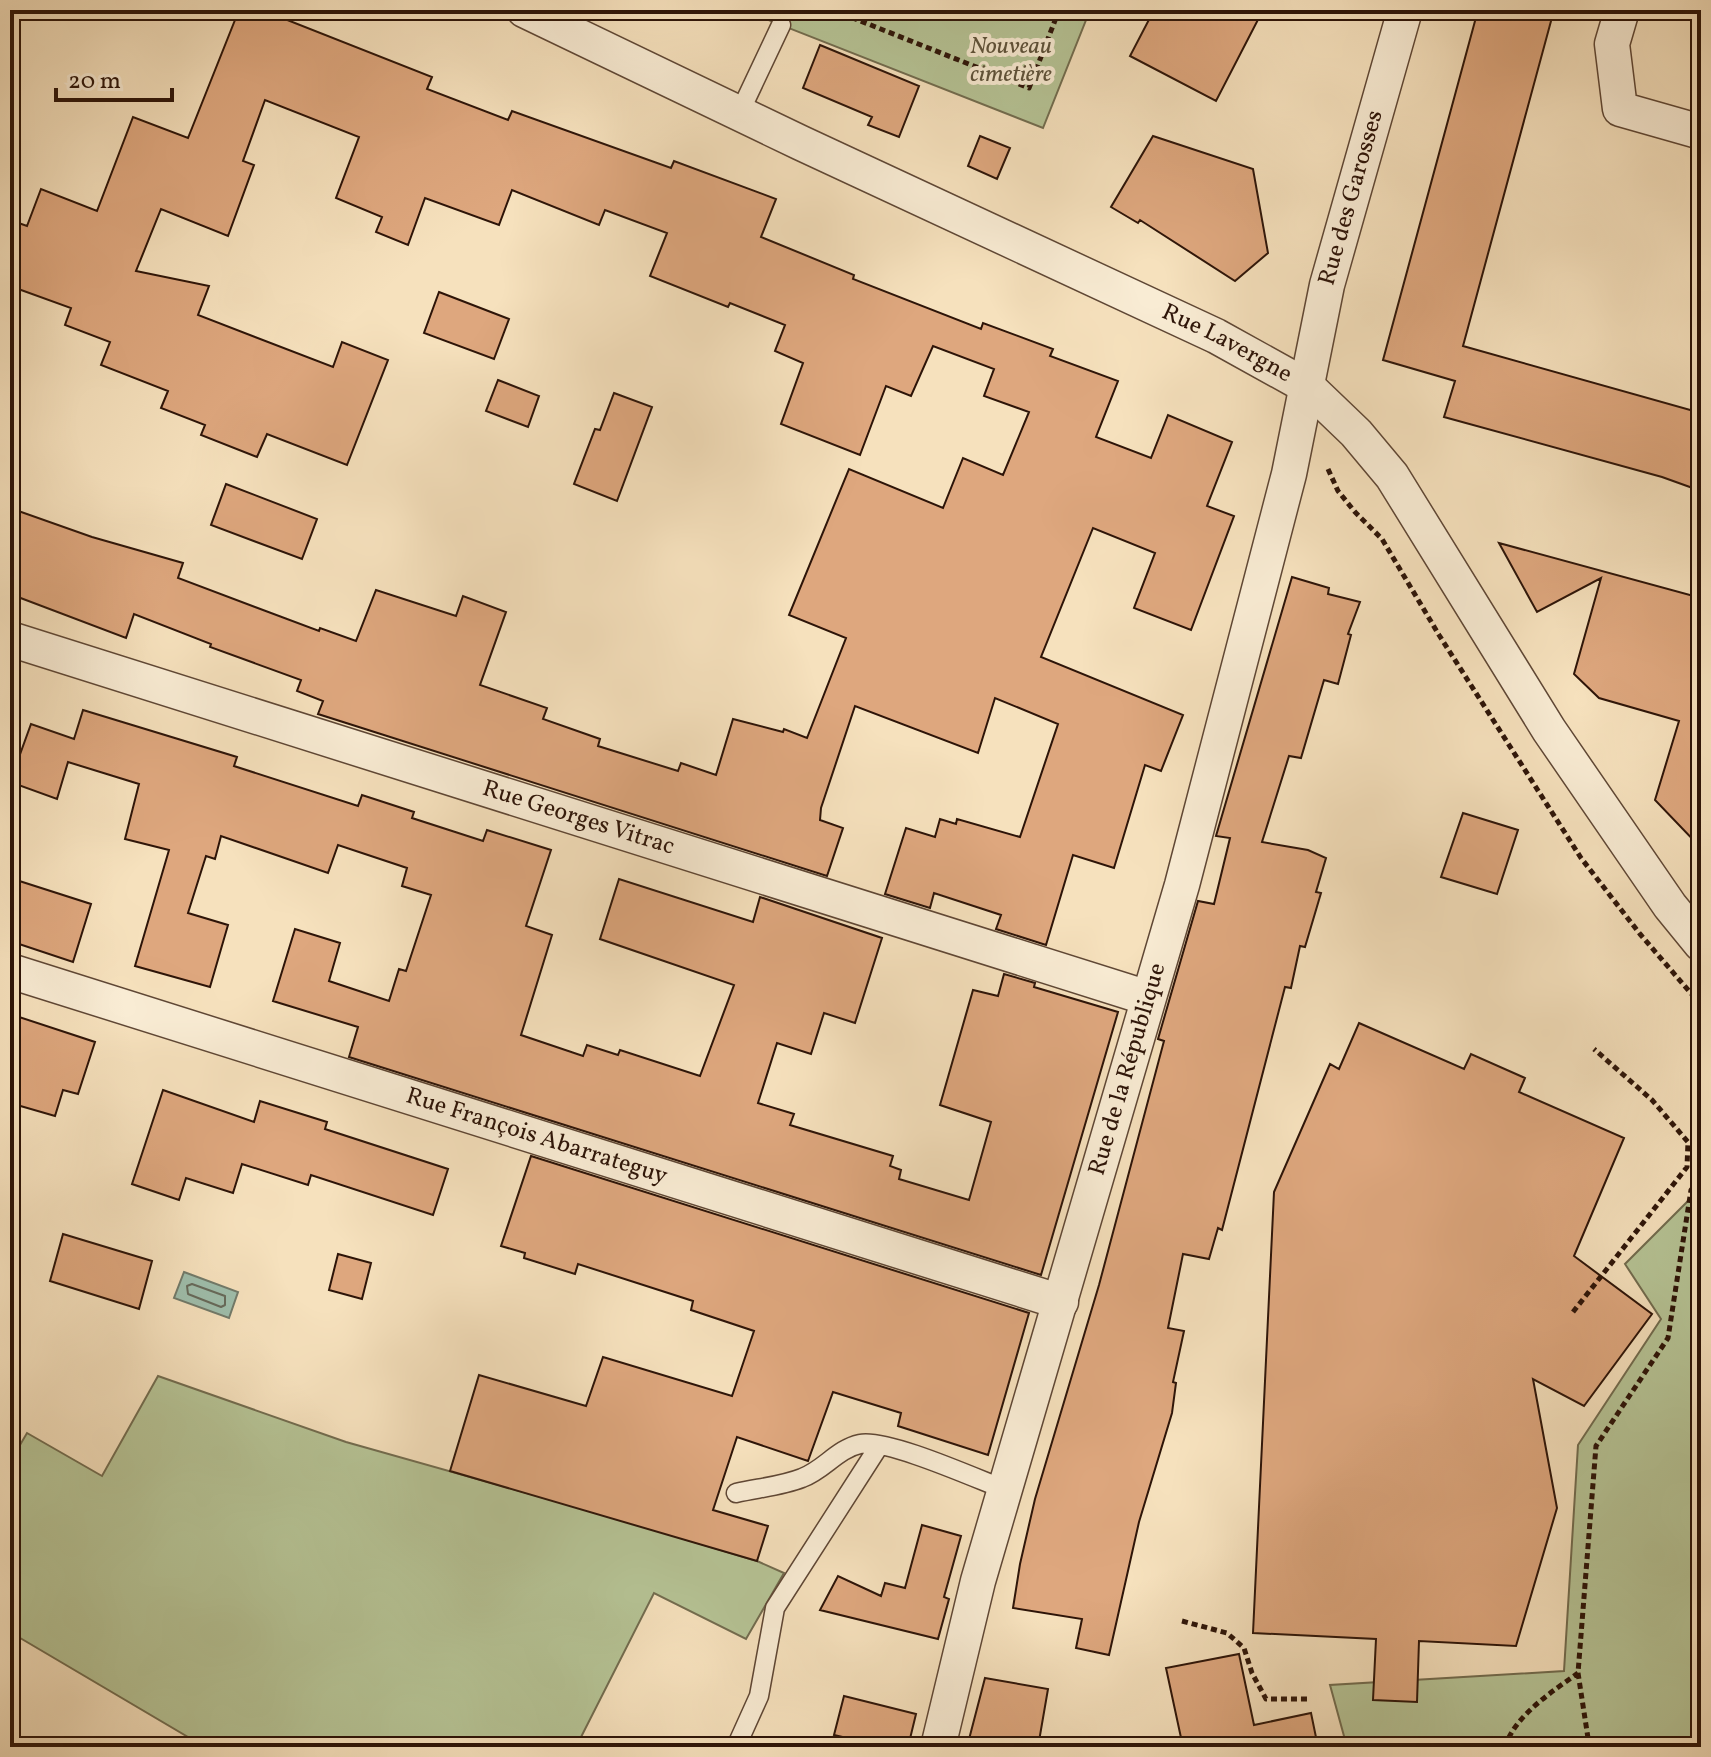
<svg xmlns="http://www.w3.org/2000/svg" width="1711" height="1757" font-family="Vollkorn,serif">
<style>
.green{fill:#b6c496;stroke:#726c4f;stroke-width:2}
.water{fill:#9ebeac;stroke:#717a6a;stroke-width:2}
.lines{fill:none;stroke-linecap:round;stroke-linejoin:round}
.shore{stroke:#66695a;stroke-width:2}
.building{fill:#dea77e;stroke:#2d1408;stroke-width:2}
.service-casing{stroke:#5f4735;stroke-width:21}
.minor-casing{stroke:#5f4735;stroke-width:37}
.path{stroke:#2d1408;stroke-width:5;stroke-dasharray:6 4;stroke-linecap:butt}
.service{stroke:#f9ecd4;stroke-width:18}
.minor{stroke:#f9ecd4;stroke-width:34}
.labels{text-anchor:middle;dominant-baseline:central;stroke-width:8;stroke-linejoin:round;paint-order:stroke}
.park-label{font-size:24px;font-style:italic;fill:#5d523a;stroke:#f9ecd4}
.street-label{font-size:24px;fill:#2d1408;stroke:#f9ecd4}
</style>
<rect width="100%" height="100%" fill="#f6e1bd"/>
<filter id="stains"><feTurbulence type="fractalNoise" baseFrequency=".0025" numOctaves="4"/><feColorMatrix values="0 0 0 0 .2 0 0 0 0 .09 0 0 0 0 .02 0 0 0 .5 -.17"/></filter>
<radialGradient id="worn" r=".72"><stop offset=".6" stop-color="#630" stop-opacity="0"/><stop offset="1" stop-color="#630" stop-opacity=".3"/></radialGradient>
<path class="green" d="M743,10H1090L1043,128Z
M1701,1188V1747H1347L1330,1685L1564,1671L1578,1445L1661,1319L1625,1264Z
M158,1376L346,1442L608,1516L757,1561L784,1573L746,1639L654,1593L576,1747H205L10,1632V1462L27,1433L102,1476Z"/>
<path class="water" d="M184,1272L238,1292L229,1318L174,1298Z"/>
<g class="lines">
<path class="shore" d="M192,1284L225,1296V1305L221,1307L188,1294L187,1286Z"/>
</g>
<path class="building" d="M239,10H262L432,77L427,89L508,120L512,111L671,168L674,161L776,199L761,237L854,275L853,279L981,329L983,323L1053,349L1050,356L1118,381L1096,437L1151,458L1168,415L1232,442L1207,506L1234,516L1191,630L1134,608L1155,553L1093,528L1041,657L1183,715L1161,771L1145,765L1114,868L1073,855L1046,945L996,929L1001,915L934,893L930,908L885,894L906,828L935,837L940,819L956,824L957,819L1020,837L1058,724L995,698L978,753L855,706L821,808L820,820L843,828L827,876L318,714L323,701L297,691L301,680L210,647L211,644L134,614L126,638L10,594V508L92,537L183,563L178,578L319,631L320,628L356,641L376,590L456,616L463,596L506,612L480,685L547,708L543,719L600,739L598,746L678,771L681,763L716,775L733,719L783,732L784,729L807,738L846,638L789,615L849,469L943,508L963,458L1003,475L1029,412L984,396L994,369L933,346L911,396L886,386L860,455L781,424L803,363L775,351L785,325L730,303L728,307L650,276L667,233L605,210L599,225L512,190L499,225L425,198L408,245L376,232L382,217L336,198L359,137L265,100L243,161L254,165L228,236L161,209L136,271L209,286L198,315L333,367L342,342L388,360L347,465L267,434L257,457L201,435L205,425L161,408L168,391L101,365L110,342L65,325L71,308L10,286V220L27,226L41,189L97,211L133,117L188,138Z
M1154,10H1263L1216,101L1130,56Z
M1478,10H1554L1463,346L1701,413V491L1662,477L1444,417L1455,381L1383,360Z
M820,45L919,86L899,137L868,125L872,117L803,88Z
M980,136L1010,148L997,179L968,166Z
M1153,136L1253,169L1268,253L1235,281L1140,220L1138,223L1111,207Z
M439,292L509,319L494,359L424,333Z
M498,380L539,396L528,427L486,411Z
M614,393L652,407L617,501L574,484L595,429L600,430Z
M226,484L317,519L302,559L211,525Z
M1499,543L1701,598V848L1655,800L1679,721L1599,698L1574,674L1601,578L1537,612Z
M1292,577L1329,588L1328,594L1360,602L1348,634L1351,635L1338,684L1324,680L1301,758L1289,756L1262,842L1308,850L1326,858L1316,892L1321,893L1305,947L1300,946L1291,988L1285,987L1222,1230L1218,1228L1209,1259L1183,1254L1168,1328L1184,1331L1173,1382L1176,1383L1172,1413L1139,1522L1109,1655L1076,1648L1082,1619L1013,1608L1020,1564L1035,1499L1099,1285L1164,1041L1158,1039L1198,901L1214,904L1230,838L1216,836Z
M83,710L237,757L234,766L358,806L362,795L414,812L412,818L483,841L487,830L551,850L526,926L552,935L521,1035L583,1056L587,1045L618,1055L620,1050L700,1076L734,985L600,939L619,879L753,922L760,897L882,938L855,1023L824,1013L811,1054L777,1043L758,1103L794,1114L790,1125L893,1156L890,1166L901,1170L899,1179L969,1200L991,1122L940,1105L973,990L998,996L1004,974L1035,983L1034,987L1118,1012L1041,1275L349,1057L358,1027L273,1001L295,929L340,943L329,981L389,1001L399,969L406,971L431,895L402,886L407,868L338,845L328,873L221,836L215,859L206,856L188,913L228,925L210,987L135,966L169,850L125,839L139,784L68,762L57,799L10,782L31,724L74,739Z
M1463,813L1518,830L1497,894L1441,877Z
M10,878L91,904L73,962L10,941Z
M10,1014L95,1042L78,1094L63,1090L55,1116L10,1103Z
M1359,1023L1464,1069L1471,1054L1525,1078L1519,1092L1624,1138L1574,1256L1652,1314L1584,1406L1533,1379L1557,1508L1516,1646L1419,1641L1417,1702L1373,1700L1376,1639L1253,1633L1274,1192L1330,1064L1339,1069Z
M163,1090L254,1122L260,1101L327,1122L325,1129L448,1169L433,1215L311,1175L308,1185L242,1164L233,1193L186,1178L179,1200L132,1184Z
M531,1156L1029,1313L988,1455L898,1426L901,1413L833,1392L808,1461L737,1437L713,1510L768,1526L757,1561L450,1471L479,1375L586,1406L603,1357L732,1396L754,1331L691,1310L693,1301L578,1264L575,1274L524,1258L525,1253L501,1246Z
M63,1234L152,1261L139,1309L50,1281Z
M338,1254L371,1263L362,1299L329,1290Z
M922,1525L961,1536L944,1597L949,1599L938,1639L820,1610L838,1576L881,1596L885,1583L905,1588Z
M1239,1654L1254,1725L1311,1713L1318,1747H1183L1166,1668Z
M985,1678L1048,1689L1038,1747H967Z
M844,1696L916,1714L908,1747H845L847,1738L834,1735Z"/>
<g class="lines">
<defs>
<path id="service" d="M739,114L781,25
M736,1493C758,1488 782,1486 802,1478C824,1470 837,1449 860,1444C886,1438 977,1479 1006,1490
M736,1747L759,1696L775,1608L879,1446"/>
<g id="minor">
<path id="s1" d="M524,10L801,143L1216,336L1308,387L1356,433L1392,476L1549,730L1670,906L1701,944"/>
<path d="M1622,10L1612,44L1620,109L1701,132"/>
<path id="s2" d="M10,639L1148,998"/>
<path id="s3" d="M10,971L1061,1302"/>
<path id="s4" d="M938,1747L978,1581L1182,885L1289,474L1327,285L1405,10"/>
</g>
</defs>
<use href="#service" class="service-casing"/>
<use href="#minor" class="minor-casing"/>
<path class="path" d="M833,10L1029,88L1059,10
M1328,469L1338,491L1355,512L1382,539L1439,635L1581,858L1640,934L1701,1005
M1573,1312L1687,1167L1688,1142L1652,1100L1594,1049
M1182,1621L1227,1633L1244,1648L1252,1673L1266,1699H1309
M1578,1673L1588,1738L1592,1747
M1505,1747C1515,1715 1552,1692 1578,1673L1596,1446L1668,1338L1691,1190L1701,1180"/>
<use href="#service" class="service"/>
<use href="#minor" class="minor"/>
</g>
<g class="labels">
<g class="park-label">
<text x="1011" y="47">Nouveau<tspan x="1011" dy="28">cimetière</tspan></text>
</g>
<g class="street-label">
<text stroke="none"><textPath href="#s4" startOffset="1604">Rue des Garosses</textPath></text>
<text stroke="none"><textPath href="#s1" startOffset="778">Rue Lavergne</textPath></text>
<text stroke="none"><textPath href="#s2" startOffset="596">Rue Georges Vitrac</textPath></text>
<text stroke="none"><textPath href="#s4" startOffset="704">Rue de la République</textPath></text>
<text stroke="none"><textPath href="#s3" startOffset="552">Rue François Abarrateguy</textPath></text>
</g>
</g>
<rect width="1711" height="1757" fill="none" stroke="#f6e1bd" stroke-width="40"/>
<rect x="12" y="12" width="1687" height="1733" fill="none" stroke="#2d1408" stroke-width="4"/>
<rect x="20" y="20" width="1671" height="1717" fill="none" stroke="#2d1408" stroke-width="2"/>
<path d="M56 88v12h116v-12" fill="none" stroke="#2d1408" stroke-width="4"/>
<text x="68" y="88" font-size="24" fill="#2d1408" stroke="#f9ecd4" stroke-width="6" paint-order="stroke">20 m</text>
<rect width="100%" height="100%" filter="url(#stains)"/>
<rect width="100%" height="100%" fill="url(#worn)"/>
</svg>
